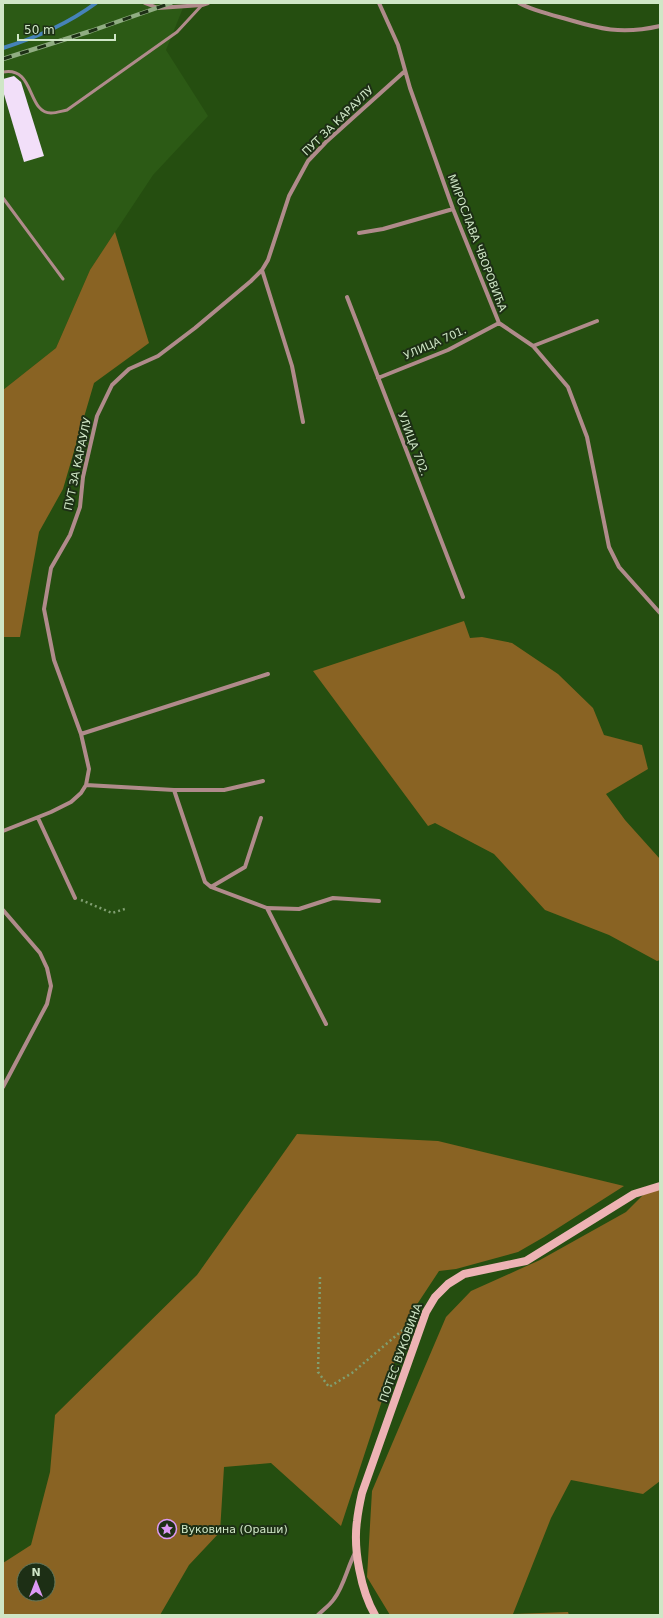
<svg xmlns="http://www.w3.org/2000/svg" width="663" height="1618" font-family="'DejaVu Sans',sans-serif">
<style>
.built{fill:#2c5a15}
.green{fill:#896323;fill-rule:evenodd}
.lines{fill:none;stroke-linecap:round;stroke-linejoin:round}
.stream{stroke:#4683b9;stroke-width:4}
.building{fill:#f2dff9}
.path{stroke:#809f71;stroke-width:2.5;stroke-dasharray:2 3;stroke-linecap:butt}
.lane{stroke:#b08b8b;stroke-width:3}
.street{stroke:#b08b8b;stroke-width:4}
.secondary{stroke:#edb3b4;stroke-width:8}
.rail-casing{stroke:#90ad82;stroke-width:4.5}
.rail{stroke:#1d2f15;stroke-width:3;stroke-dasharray:9;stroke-linecap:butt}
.labels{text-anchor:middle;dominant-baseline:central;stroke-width:4;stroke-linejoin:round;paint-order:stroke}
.street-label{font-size:11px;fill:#cfe6c6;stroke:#1d2f15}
.poi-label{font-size:11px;fill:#cfe6c6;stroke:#1d2f15;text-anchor:start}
</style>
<rect width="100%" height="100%" fill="#254e10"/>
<path class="built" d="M3,3H185L166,50L208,116L153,175L90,270L56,348L3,390Z"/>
<path class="green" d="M115,232L149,343L94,383L63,489L39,532L20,637H3V390L56,348L90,270Z
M464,621L470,638L482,637L512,643L558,674L593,708L604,735L642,745L648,769L606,794L625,820L660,859V960L657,961L609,935L545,910L494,854L435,823L428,826L313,671Z
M297,1134L438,1141L624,1186L544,1237L518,1252L456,1269L439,1271L410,1315L341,1526L271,1463L224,1467L220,1532L189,1565L160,1615H3V1563L31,1545L50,1472L55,1415L197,1275ZM24,1570H48V1594H24Z
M653,1185H660V1481L643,1494L571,1480L551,1518L513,1614L568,1612L569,1615H390L367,1577L372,1491L446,1317L471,1291L540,1260L626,1212Z"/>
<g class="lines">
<path class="stream" d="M3,48C35,38 69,23 96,3"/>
</g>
<path class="building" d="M14,76L21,82L44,156L24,162L3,91V79Z"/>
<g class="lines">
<path class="path" d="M81,900L112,913L125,909
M320,1277L318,1372L329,1387L352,1373L411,1323"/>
<path class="lane" d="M3,72C35,66 27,113 51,113C56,113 62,111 67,110L177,32L202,5
M3,198L63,279"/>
<path class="street" d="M145,3L158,8L202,5L208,3
M379,3L398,45L410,88L453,209L499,323L533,346L568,387L587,437L609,547L619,567L660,613
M519,3C532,10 548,14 563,18C600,29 621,35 660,26
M359,233L383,229L453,209
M262,270L292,366L303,422
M347,297L463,597
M533,346L597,321
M378,378L448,350L499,323
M81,734L268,674
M86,785L174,790H224L263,781
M174,790L205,882L211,887L267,908L299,909L333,898L379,901
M38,818L75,898
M3,831L51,812L71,802L81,793L86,785L89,769L81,734L54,660L44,609L51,568L70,535L80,507L83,477L97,416L112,385L129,369L158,356L195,328L251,281L262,270L268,260L289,196L308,161L326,142L405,71
M211,887L245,867L261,818
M267,908L326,1024
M3,910L40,953L47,968L51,986L47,1004L3,1087
M318,1615C323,1610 330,1605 334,1599C344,1586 347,1568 355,1553"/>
<path class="secondary" d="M375,1615C361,1591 353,1549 357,1521C358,1512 360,1502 362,1493L426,1312L435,1297L448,1284L464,1274L526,1261L634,1194L660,1186"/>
<defs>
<path id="rail" d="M3,59L91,31L171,3"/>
</defs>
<use href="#rail" class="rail-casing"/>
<use href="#rail" class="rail"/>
</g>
<defs>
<symbol id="sight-ring" viewBox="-11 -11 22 22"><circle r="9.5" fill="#1d2f15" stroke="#dc99f4" stroke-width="1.5"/><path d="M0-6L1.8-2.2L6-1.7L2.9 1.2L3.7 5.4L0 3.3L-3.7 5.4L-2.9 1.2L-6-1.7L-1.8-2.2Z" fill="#dc99f4"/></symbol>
</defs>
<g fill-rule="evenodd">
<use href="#sight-ring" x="156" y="1518" width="22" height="22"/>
</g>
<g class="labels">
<g class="street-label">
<text transform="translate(338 121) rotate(-44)">ПУТ ЗА КАРАУЛУ</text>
<text transform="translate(477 243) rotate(69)">МИРОСЛАВА ЧВОРОВИЋА</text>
<text transform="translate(435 343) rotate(-24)">УЛИЦА 701.</text>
<text transform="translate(413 444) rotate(69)">УЛИЦА 702.</text>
<text transform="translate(78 464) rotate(-78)">ПУТ ЗА КАРАУЛУ</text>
<text transform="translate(401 1353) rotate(-70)">ПОТЕС ВУКОВИНА</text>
</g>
<g class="poi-label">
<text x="181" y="1529">Вуковина (Ораши)</text>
</g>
</g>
<rect width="663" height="1618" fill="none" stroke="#cfe6c6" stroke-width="8"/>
<g transform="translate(36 1582)"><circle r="19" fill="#1d2f15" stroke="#64785c"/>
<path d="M0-3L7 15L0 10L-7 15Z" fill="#dc99f4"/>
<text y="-6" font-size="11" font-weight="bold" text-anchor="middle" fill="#cfe6c6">N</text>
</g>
<path d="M18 34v6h97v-6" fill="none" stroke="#cfe6c6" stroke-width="2"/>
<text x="24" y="34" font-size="12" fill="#cfe6c6" stroke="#1d2f15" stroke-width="3" paint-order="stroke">50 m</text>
</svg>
